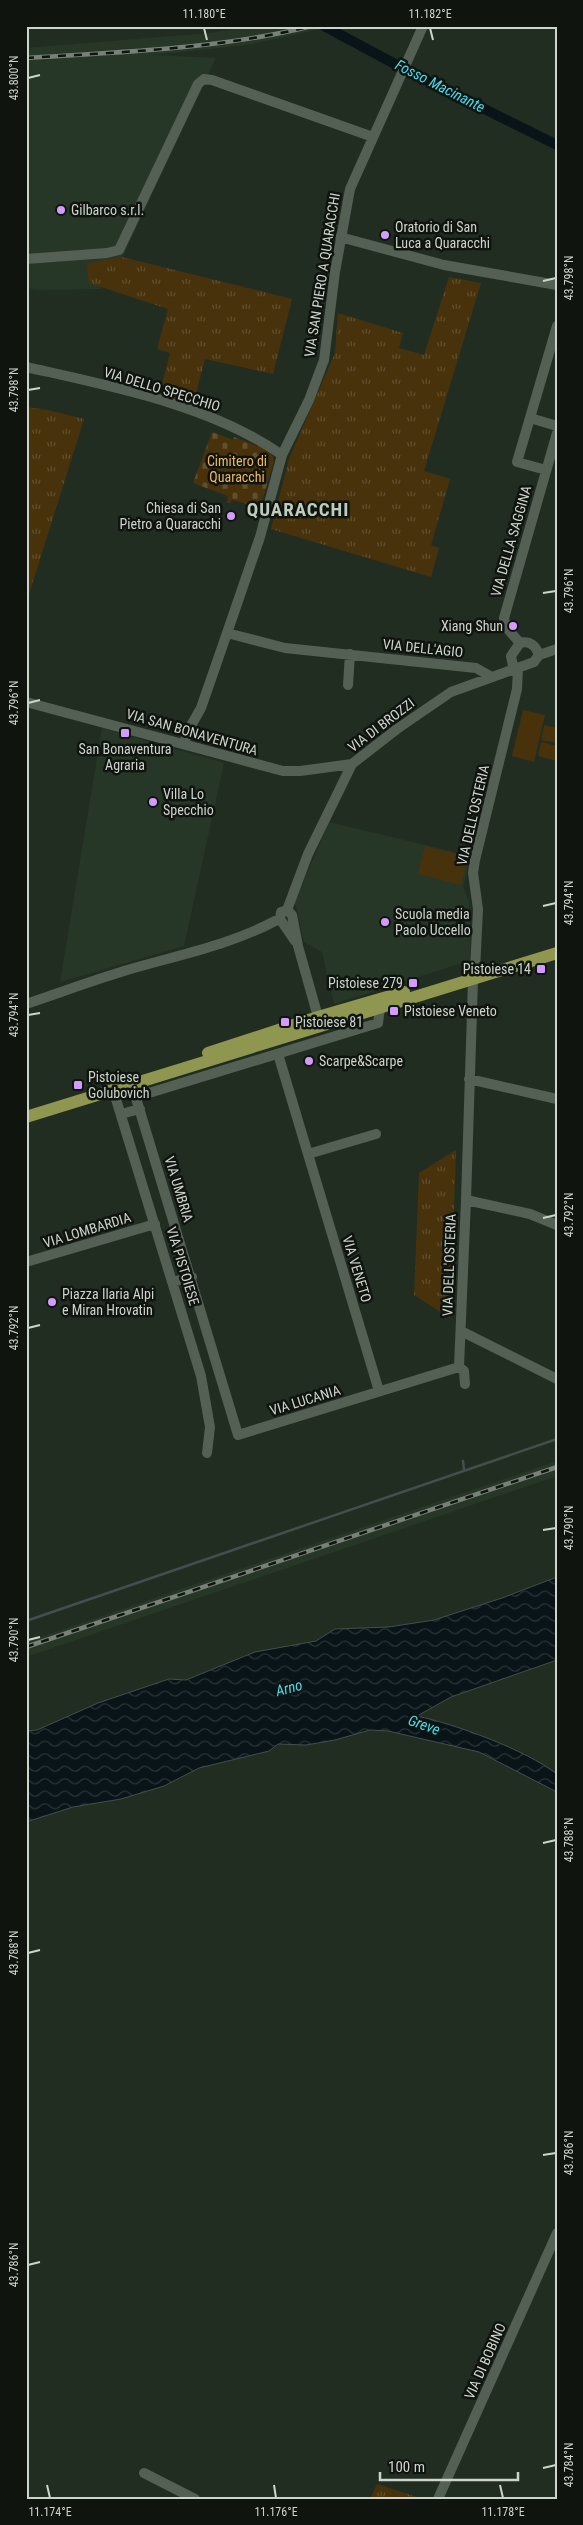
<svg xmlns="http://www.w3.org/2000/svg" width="583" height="2525" font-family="'Roboto Condensed',sans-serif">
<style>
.built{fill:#273727}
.green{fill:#48320c}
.cemetery{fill:url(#cemetery-stones)}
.park{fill:url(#park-tufts)}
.water{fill:url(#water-waves);stroke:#434e4d}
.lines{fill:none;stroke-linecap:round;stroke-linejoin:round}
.stream{stroke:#434e4d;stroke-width:2.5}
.canal{stroke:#081417;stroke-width:10}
.minor{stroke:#546053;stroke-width:10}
.major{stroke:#8f964f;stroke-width:12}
.rail-casing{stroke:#788178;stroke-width:4.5}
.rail{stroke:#0f140f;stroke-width:2.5;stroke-dasharray:8;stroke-linecap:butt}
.ticks{fill:none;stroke:#cdd4cc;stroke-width:2}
.poi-dot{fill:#d39cfc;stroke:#0f140f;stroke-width:2}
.labels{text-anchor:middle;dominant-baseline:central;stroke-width:5;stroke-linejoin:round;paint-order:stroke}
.poi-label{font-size:14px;fill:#cdd4cc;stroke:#0f140f;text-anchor:start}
.street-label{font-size:14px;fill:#cdd4cc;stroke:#0f140f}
.park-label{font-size:14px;fill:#f0b960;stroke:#0f140f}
.water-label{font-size:15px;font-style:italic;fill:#49daf0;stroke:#0f140f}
.district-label{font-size:19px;font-weight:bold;letter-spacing:1px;fill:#beccbd;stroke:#0f140f}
.neatline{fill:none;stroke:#cdd4cc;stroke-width:2}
.ticks-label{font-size:12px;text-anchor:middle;fill:#cdd4cc}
</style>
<defs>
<pattern id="cemetery-stones" width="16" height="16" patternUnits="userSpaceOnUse" patternTransform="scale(1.25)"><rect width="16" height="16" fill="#48320c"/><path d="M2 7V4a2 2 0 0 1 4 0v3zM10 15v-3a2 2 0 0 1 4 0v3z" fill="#614f2e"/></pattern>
<pattern id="park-tufts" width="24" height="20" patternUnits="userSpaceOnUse" patternTransform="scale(1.25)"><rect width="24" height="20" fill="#48320c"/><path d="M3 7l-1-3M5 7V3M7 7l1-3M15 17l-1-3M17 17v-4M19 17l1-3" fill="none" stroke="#614f2e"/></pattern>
<pattern id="water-waves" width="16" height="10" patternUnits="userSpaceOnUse" patternTransform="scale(1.25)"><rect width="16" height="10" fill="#081417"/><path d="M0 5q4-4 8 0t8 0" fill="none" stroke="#2b3538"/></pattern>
</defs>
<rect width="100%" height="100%" fill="#222d22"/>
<path class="built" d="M252,26H335L247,45L153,55L216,58L122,258L100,289L35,290L26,287V48L211,33Z
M102,728L224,763L184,946L60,982Z
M329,822L471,856L463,886L469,902L471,960L334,1004L322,952L304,942L295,902Z
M557,1461V1476L26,1657V1642Z"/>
<path class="green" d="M523,710L545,715L534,762L512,756Z
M544,725L557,728V743L541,740Z
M541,742L557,746V761L538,756Z
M425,846L468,857L461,885L418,874Z"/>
<path class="cemetery" d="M212,432L233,440L234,437L257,446L258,444L271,452L274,462L260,507L232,500L230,503H227L228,496L193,483Z"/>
<path class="park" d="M122,257L292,299L273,374L205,359L193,405L159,396L170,353L157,349L168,309L89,283L87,263Z
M449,277L481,283L424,471L450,479L431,545L439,548L431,577L271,529L289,459L335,353L338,313L403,333L399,348L424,355Z
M26,407L48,410L84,419L26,604Z
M456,1150L450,1318L414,1295L419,1173Z
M377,2484L423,2499H370Z"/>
<path class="water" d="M557,1577V1660L451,1697L417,1716C455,1724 526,1750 557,1774V1792L479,1752L388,1731L370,1730L335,1740L306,1745L278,1744L269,1751L199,1768L164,1786L121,1799L73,1807L26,1822V1731L37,1730L98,1703L169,1679L186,1680L255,1652L316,1641L335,1629L389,1627L434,1620L502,1598Z"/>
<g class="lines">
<path class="stream" d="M463,1461L464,1470
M26,1621L557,1439"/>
<path class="canal" d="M324,26L408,71L557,145"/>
<path class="minor" d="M340,237L444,265L557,285
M26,259L107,253L119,250L198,84L204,79L212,80L373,137
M26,367C110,386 211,405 282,455
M530,418L557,426
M546,470L517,462L557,326
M227,633L285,648L476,668L490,676
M520,643L506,627L504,618L557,433
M518,668L513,666L511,656L520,643C530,640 536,646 539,655
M348,685L350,654
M26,702L283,771H300L352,764
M184,744L188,731L201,708L227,633L260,537L282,455L309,400L324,360L335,272L350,189L423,26
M287,910L308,854L352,764L397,729L451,692L534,662L539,655L557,649
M280,919L295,941
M475,971L478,909L473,873L475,860L517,689L518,668
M473,980L466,1200L530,1214L557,1225
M26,1004C59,993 91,981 124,971C174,956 228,946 275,921L280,919L281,912L287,910L292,915L298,946L320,1024
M278,1054L379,1391
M469,1079L557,1099
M111,1083L201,1376L210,1427L207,1453
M132,1085L238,1435L459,1367
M136,1097L378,1023L380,1008
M121,1114L140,1109
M308,1154L376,1134
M26,1262L155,1224
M172,1282L192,1277
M461,1331L557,1379
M459,1367L466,1200
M459,1367L464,1371L465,1384
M144,2473L195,2499
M438,2499L557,2233"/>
<path class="major" d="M208,1053L318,1017L404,992
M26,1117L557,953"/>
<defs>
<path id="rail" d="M26,58C122,52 219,49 312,26
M26,1647L557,1467"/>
</defs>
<use href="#rail" class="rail-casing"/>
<use href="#rail" class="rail"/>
</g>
<path class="ticks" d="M204,28L207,40M430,28L433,40M28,78L40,75M543,281L556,278M28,390L40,388M543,593L556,591M28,703L40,700M543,906L556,903M28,1015L40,1013M543,1218L556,1215M28,1328L40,1325M543,1530L556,1528M28,1640L40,1637M543,1843L556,1840M28,1953L40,1950M543,2155L556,2153M28,2265L40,2262M543,2468L556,2465M47,2485L50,2498M274,2485L276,2498M500,2485L503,2498"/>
<g class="poi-dot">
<circle cx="61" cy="210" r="5"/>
<circle cx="385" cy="235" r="5"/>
<circle cx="231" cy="516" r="5"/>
<circle cx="513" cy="626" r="5"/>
<rect x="120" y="728" width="10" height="10" rx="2.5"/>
<circle cx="153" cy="802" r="5"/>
<circle cx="385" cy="922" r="5"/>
<rect x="536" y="964" width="10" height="10" rx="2.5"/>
<rect x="408" y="978" width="10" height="10" rx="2.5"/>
<rect x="389" y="1006" width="10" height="10" rx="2.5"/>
<rect x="280" y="1017" width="10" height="10" rx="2.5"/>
<circle cx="309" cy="1061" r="5"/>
<rect x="73" y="1080" width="10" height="10" rx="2.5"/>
<circle cx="52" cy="1302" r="5"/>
</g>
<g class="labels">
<g class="poi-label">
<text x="71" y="210">Gilbarco s.r.l.</text>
<text x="395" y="227">Oratorio di San<tspan x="395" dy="16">Luca a Quaracchi</tspan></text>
<text x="221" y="508" text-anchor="end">Chiesa di San<tspan x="221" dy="16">Pietro a Quaracchi</tspan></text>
<text x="503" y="626" text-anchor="end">Xiang Shun</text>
<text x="125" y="749" text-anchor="middle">San Bonaventura<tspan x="125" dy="16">Agraria</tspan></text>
<text x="163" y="794">Villa Lo<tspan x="163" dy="16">Specchio</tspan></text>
<text x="395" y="914">Scuola media<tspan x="395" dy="16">Paolo Uccello</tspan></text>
<text x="531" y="969" text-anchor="end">Pistoiese 14</text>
<text x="403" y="983" text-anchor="end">Pistoiese 279</text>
<text x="404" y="1011">Pistoiese Veneto</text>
<text x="295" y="1022">Pistoiese 81</text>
<text x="319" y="1061">Scarpe&amp;Scarpe</text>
<text x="88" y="1077">Pistoiese<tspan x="88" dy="16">Golubovich</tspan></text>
<text x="62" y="1294">Piazza Ilaria Alpi<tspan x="62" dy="16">e Miran Hrovatin</tspan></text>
</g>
<g class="street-label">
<text transform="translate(322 275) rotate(-81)">VIA SAN PIERO A QUARACCHI</text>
<text transform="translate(162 389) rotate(17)">VIA DELLO SPECCHIO</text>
<text transform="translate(511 541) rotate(-74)">VIA DELLA SAGGINA</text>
<text transform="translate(423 648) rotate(6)">VIA DELL'AGIO</text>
<text transform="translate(381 725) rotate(-37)">VIA DI BROZZI</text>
<text transform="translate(192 732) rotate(16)">VIA SAN BONAVENTURA</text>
<text transform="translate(473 815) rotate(-77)">VIA DELL'OSTERIA</text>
<text transform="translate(179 1189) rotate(73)">VIA UMBRIA</text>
<text transform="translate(87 1230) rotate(-17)">VIA LOMBARDIA</text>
<text transform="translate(449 1265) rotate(-88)">VIA DELL'OSTERIA</text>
<text transform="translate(183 1266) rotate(73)">VIA PISTOIESE</text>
<text transform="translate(357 1269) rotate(73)">VIA VENETO</text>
<text transform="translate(305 1400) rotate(-17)">VIA LUCANIA</text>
<text transform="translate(485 2361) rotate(-66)">VIA DI BOBINO</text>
</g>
<g class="park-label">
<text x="237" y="461">Cimitero di<tspan x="237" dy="16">Quaracchi</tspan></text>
</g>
<g class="water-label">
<text transform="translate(440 86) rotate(27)">Fosso Macinante</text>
<text transform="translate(289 1688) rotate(-15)">Arno</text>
<text transform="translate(424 1725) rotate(20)">Greve</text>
</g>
<g class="district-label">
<text x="298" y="509">QUARACCHI</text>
</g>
</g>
<rect width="583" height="2525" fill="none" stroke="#0f140f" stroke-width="55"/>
<path d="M380 2472v8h138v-8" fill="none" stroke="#cdd4cc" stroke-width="2.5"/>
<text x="388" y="2472" font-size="15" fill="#cdd4cc" stroke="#0f140f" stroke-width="4" paint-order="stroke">100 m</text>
<rect x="28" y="28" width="528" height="2470" class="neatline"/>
<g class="ticks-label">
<text x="204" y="18">11.180°E</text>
<text x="430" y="18">11.182°E</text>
<text transform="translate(14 78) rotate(-90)" y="4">43.800°N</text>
<text transform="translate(569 278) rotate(-90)" y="4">43.798°N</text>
<text transform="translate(14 390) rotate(-90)" y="4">43.798°N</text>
<text transform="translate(569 591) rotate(-90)" y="4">43.796°N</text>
<text transform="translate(14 703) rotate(-90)" y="4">43.796°N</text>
<text transform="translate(569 903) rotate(-90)" y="4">43.794°N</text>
<text transform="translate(14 1015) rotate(-90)" y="4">43.794°N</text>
<text transform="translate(569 1215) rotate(-90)" y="4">43.792°N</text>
<text transform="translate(14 1328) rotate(-90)" y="4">43.792°N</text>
<text transform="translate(569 1528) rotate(-90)" y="4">43.790°N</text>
<text transform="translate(14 1640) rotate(-90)" y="4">43.790°N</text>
<text transform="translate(569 1840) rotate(-90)" y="4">43.788°N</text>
<text transform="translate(14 1953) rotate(-90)" y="4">43.788°N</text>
<text transform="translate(569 2153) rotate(-90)" y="4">43.786°N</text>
<text transform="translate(14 2265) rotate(-90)" y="4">43.786°N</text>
<text transform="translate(569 2465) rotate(-90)" y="4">43.784°N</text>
<text x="50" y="2516">11.174°E</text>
<text x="276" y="2516">11.176°E</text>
<text x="503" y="2516">11.178°E</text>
</g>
</svg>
